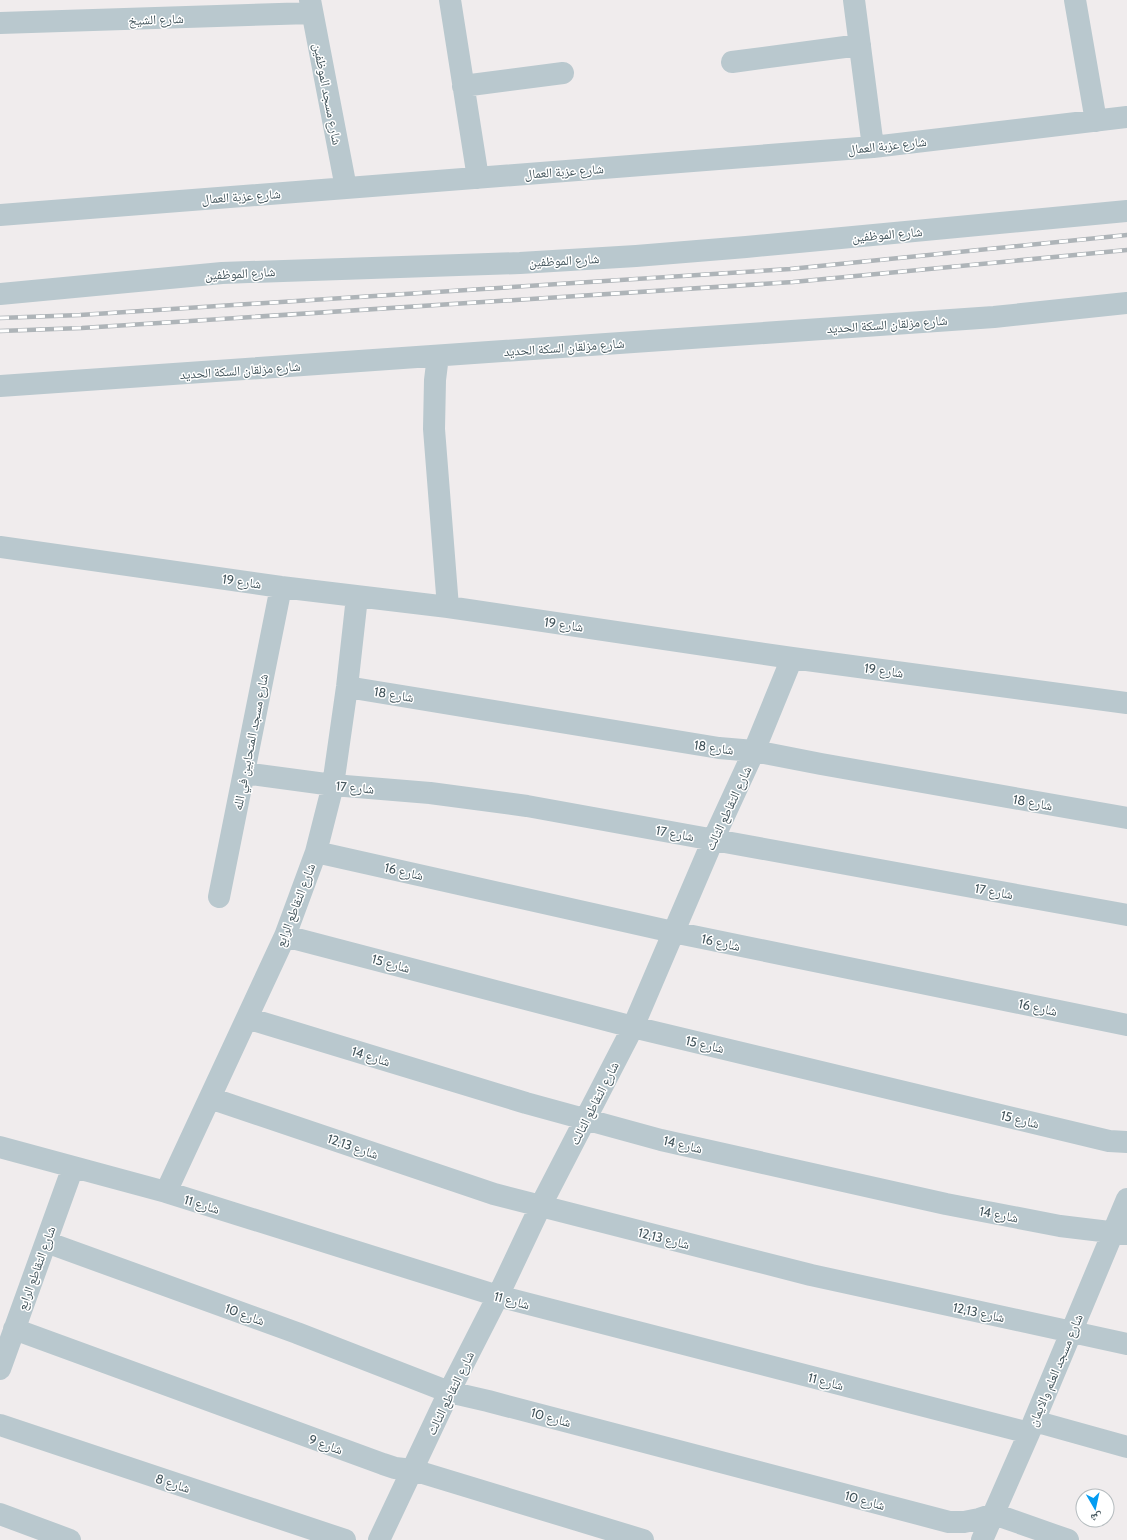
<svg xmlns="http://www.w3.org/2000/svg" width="1127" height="1540" font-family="Cabin,'Noto Naskh Arabic',sans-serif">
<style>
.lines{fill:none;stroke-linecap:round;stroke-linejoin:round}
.minor{stroke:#b9c8ce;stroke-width:22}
.rail-casing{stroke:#aeb4b8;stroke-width:4.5}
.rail{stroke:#fff;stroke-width:3;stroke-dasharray:9;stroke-linecap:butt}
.labels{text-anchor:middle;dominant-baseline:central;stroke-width:3;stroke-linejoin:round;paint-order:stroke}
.street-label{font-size:13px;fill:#43555c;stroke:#fff}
</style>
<rect width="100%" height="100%" fill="#f0eced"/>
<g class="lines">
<path class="minor" d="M310,0L346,188
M450,0L478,178
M854,0L873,147
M1075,0L1096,121
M0,23L312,13
M732,62L860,45
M463,86L563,73
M0,215L873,147L1127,117
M0,294L222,273L520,263L636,256L746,247L1127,211
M438,356L435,380L434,429L448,607
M0,386L994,317L1127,303
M0,547L281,587L448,607L792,658L1127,703
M347,687L719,748L754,751L821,764L1127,818
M244,773L333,785L430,793L527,806L1127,915
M316,852L673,932L1127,1025
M219,897L281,587
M285,936L633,1027L1109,1141L1127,1142
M247,1018L526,1103L661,1140L946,1204L1060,1226L1127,1234
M210,1098L494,1194L811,1275L1127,1344
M0,1147L166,1192L498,1296L1029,1433
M166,1192L285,936L316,852L333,785L347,687L357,597
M46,1242L297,1333L449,1392L488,1401L949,1522H964L979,1519L994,1514L1068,1540
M14,1329L383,1464L395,1468L413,1470L643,1540
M0,1369L73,1167
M1034,1421L1127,1447
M0,1425L345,1540
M0,1514L70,1540
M379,1540L449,1392L498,1296L540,1207L633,1027L713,840L754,751L792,658
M982,1540L1029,1433L1127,1199"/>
<defs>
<path id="rail" d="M0,318L80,315L790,269L1127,235
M0,331L82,328L793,282L1127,250"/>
</defs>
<use href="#rail" class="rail-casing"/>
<use href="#rail" class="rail"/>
</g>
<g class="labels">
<g class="street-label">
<text transform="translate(156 19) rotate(-2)">شارع الشيخ</text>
<text transform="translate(328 94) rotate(79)">شارع مسجد الموظفين</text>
<text transform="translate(887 145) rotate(-6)">شارع عزبة العمال</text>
<text transform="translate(564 171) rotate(-4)">شارع عزبة العمال</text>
<text transform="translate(241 196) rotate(-4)">شارع عزبة العمال</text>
<text transform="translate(887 234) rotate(-5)">شارع الموظفين</text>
<text transform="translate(564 260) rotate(-3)">شارع الموظفين</text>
<text transform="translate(240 273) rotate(-3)">شارع الموظفين</text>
<text transform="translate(887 324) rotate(-4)">شارع مزلقان السكة الحديد</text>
<text transform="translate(564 347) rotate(-4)">شارع مزلقان السكة الحديد</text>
<text transform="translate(240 370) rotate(-4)">شارع مزلقان السكة الحديد</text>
<text transform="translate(242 581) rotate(8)">شارع 19</text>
<text transform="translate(564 624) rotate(8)">شارع 19</text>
<text transform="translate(884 670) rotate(8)">شارع 19</text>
<text transform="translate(394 694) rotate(9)">شارع 18</text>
<text transform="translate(250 742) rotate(-79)">شارع مسجد المتحابين في الله</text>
<text transform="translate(714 747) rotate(8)">شارع 18</text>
<text transform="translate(355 787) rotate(5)">شارع 17</text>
<text transform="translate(1033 802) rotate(10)">شارع 18</text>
<text transform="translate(728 808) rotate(-65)">شارع التقاطع الثالث</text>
<text transform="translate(675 833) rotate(10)">شارع 17</text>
<text transform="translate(404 871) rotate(13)">شارع 16</text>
<text transform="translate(994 891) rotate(10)">شارع 17</text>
<text transform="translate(295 905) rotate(-69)">شارع التقاطع الرابع</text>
<text transform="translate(721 942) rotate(12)">شارع 16</text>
<text transform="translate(391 963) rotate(15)">شارع 15</text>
<text transform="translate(1038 1007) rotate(12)">شارع 16</text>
<text transform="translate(705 1044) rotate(13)">شارع 15</text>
<text transform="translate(371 1056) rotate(17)">شارع 14</text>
<text transform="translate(594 1103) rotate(-63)">شارع التقاطع الثالث</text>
<text transform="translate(1020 1119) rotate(14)">شارع 15</text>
<text transform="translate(683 1144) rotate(13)">شارع 14</text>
<text transform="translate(353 1146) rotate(19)">شارع 12,13</text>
<text transform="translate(202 1204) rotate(17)">شارع 11</text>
<text transform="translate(999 1214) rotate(11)">شارع 14</text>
<text transform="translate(664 1238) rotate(14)">شارع 12,13</text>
<text transform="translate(36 1268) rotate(-70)">شارع التقاطع الرابع</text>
<text transform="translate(512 1300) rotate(15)">شارع 11</text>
<text transform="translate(979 1312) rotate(12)">شارع 12,13</text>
<text transform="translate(245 1314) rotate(20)">شارع 10</text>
<text transform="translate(1055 1370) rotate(-67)">شارع مسجد العلم والايمان</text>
<text transform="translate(826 1381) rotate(14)">شارع 11</text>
<text transform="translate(450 1393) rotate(-64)">شارع التقاطع الثالث</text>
<text transform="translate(551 1417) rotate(15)">شارع 10</text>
<text transform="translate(326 1444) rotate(20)">شارع 9</text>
<text transform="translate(173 1483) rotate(18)">شارع 8</text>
<text transform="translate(865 1500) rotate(15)">شارع 10</text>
</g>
</g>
<g transform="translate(1095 1508) rotate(171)"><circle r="19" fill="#ffffff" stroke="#b4bbbe"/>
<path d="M0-3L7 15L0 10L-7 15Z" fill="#039cf2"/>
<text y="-6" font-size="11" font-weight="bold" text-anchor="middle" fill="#43555c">ش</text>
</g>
</svg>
